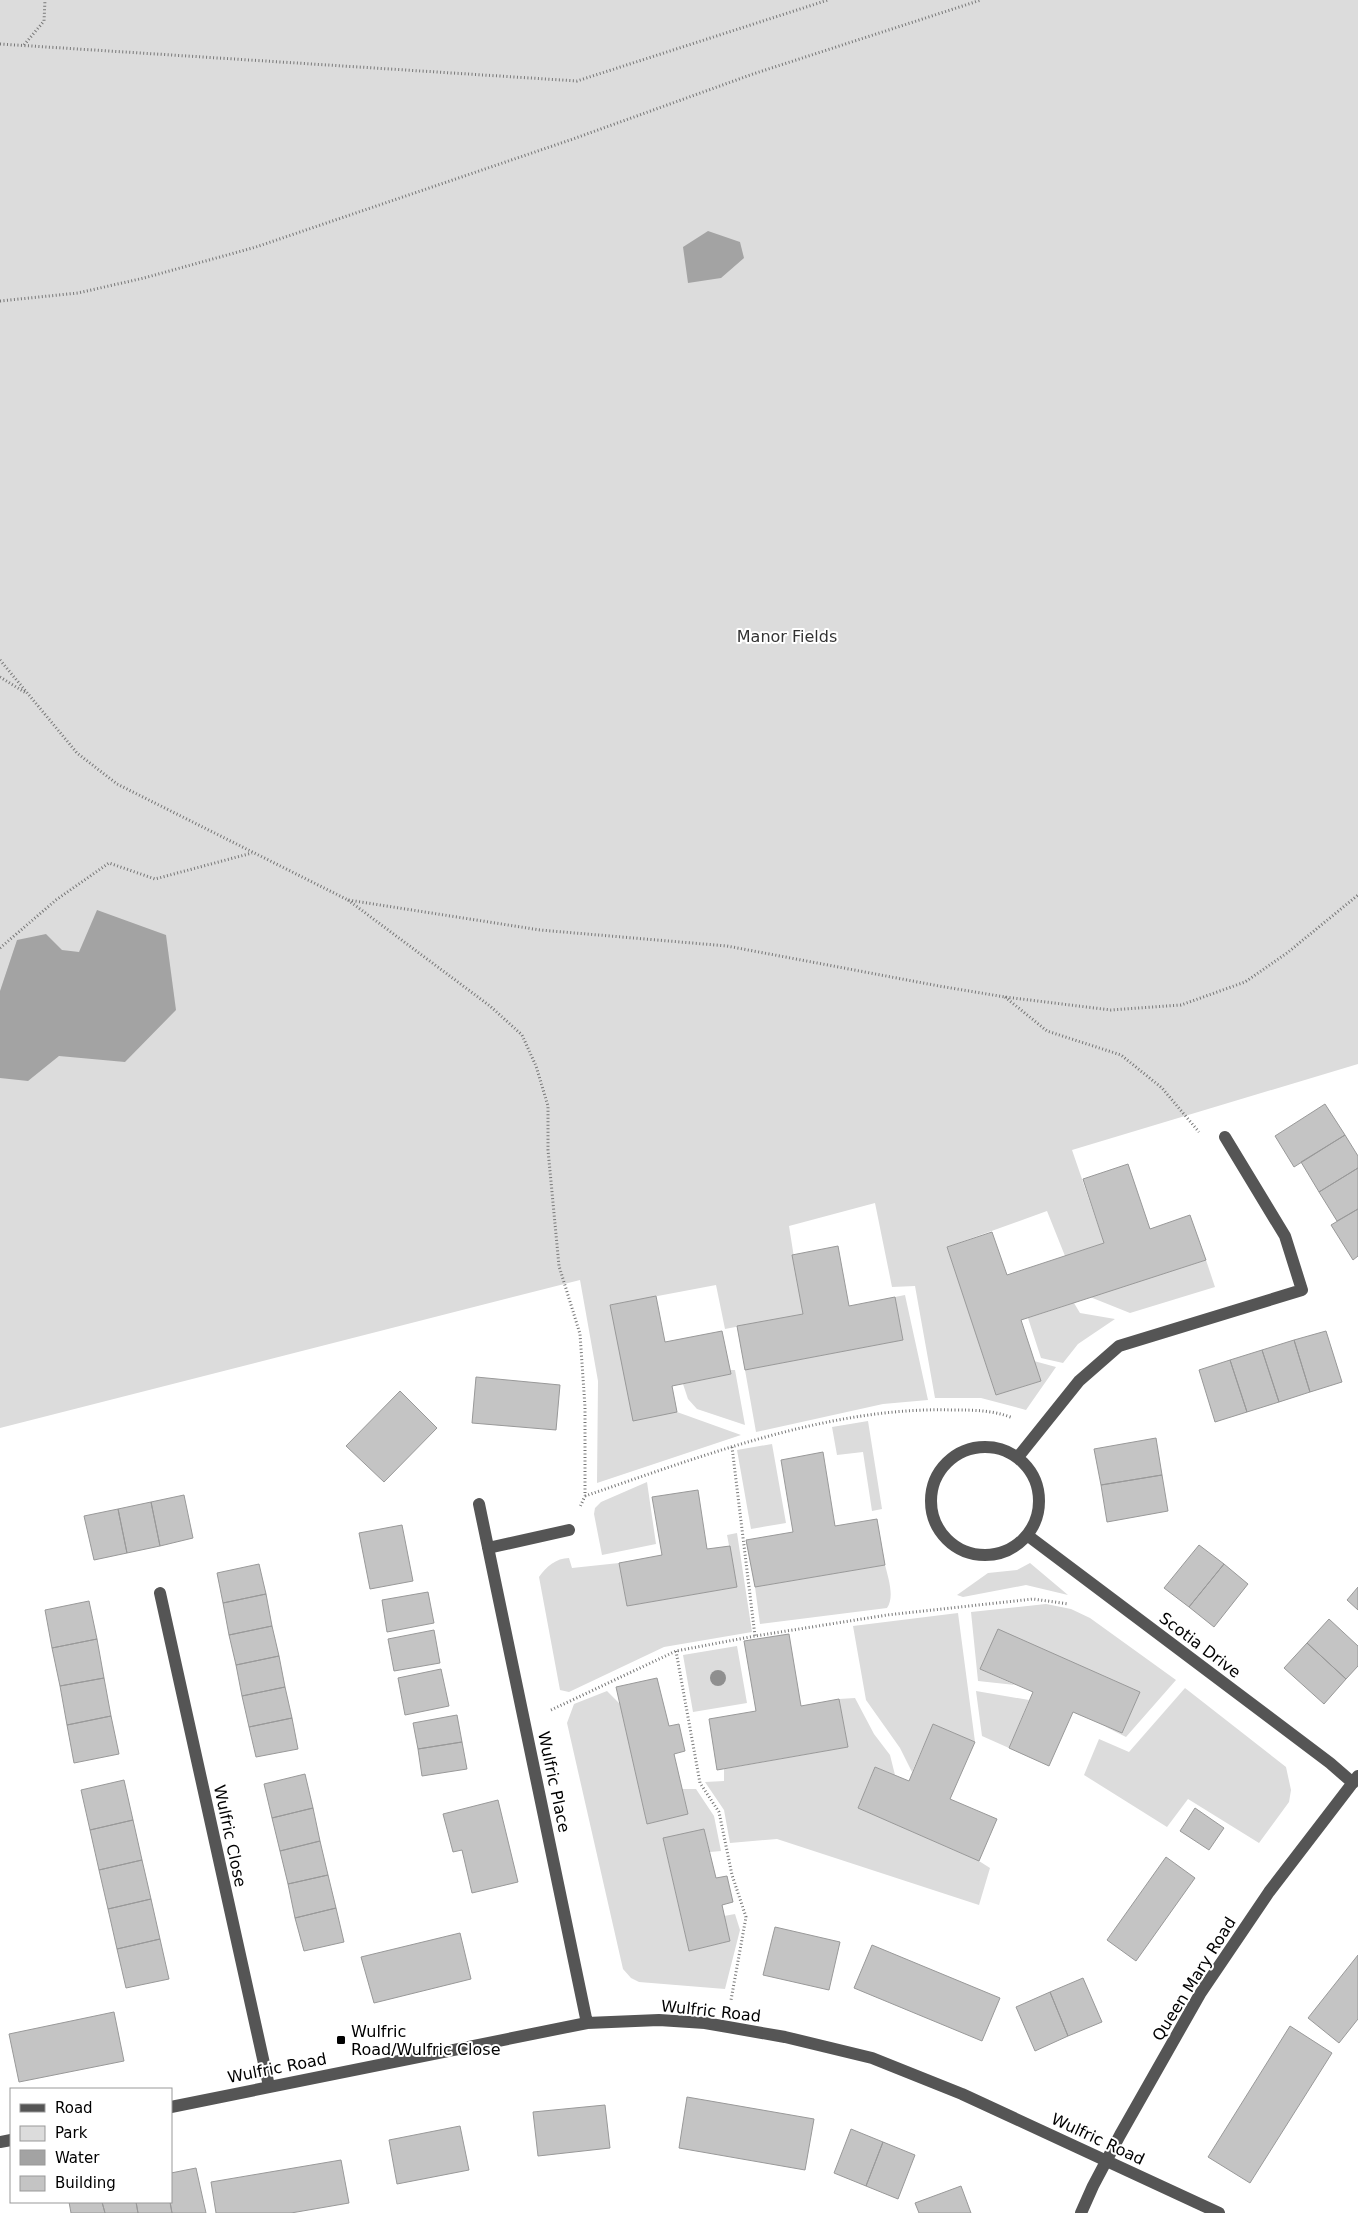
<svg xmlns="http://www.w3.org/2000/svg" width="1358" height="2213" font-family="'DejaVu Sans',sans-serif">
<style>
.green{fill:#dcdcdc}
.water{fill:#a3a3a3}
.building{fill:#c4c4c4;stroke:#999}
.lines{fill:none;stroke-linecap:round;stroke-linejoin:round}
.path{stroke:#777;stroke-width:3;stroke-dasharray:1 2.5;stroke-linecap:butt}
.minor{stroke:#555;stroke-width:12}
.tree{fill:#8f8f8f}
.poi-dot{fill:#000;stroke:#fff;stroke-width:2}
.labels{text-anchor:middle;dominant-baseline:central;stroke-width:4;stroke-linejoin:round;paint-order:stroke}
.park-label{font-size:16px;fill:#333;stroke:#fff}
.street-label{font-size:16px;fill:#000;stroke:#fff}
.poi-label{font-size:16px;fill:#000;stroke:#fff;text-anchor:start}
</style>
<rect width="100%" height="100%" fill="#fff"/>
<path class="green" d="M0,0H1358V1064L1072,1150L1104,1243L1065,1256L1047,1211L947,1247L996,1395L1041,1381L1034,1361L1056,1367L1026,1410L981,1398H935L915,1286L892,1287L875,1203L789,1226L803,1314L725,1329L716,1285L610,1305L677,1412L741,1435L597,1483L598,1381L580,1280L0,1428Z
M1206,1260L1215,1287L1130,1313L1090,1297Z
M905,1295L928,1400L883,1404L756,1432L745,1370L903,1340L895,1297Z
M1074,1303L1080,1313L1115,1319L1078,1344L1063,1363L1041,1358L1028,1318Z
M731,1370H735L745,1425L697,1409L688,1399L683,1384L731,1374Z
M868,1421L882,1509L872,1511L863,1452L837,1455L832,1427Z
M772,1444L786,1523L751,1529L737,1450Z
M647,1482L656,1544L602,1555L594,1514L595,1508L601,1502Z
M737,1533L752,1632L664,1647L569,1692L560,1690L539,1577C546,1567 556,1558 569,1558L572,1568L619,1563L627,1606L737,1587L727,1535Z
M1030,1563L1068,1595L1026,1585L963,1597L957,1595L988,1573L1017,1570Z
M885,1565C888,1577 895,1597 887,1608L760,1624L755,1587Z
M1046,1604L1071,1609L1090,1618L1176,1680L1126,1737L1104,1726L1122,1733L1140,1692L998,1630L980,1669L1015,1685L978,1681L971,1612Z
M958,1613L975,1742L933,1724L912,1772L900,1748L866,1700L853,1626Z
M737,1646L747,1703L693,1712L683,1655Z
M1185,1688L1286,1767L1291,1790L1289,1802L1259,1843L1188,1799L1167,1827L1084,1775L1099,1739L1129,1752Z
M607,1691L620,1704L647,1824L688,1814L682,1789H696L714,1816L721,1851L710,1852L704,1829L663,1839L689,1951L730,1941L724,1916L735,1914L740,1930L725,1989L639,1982L631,1978L623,1969L567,1723L574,1704Z
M976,1691L1029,1700L1009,1748L982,1736Z
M855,1698L874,1734L890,1755L895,1775L875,1767L858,1808L979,1861L990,1868L979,1905L777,1839L730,1843L724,1810L705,1782L724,1781V1769L848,1747L839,1699Z"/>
<path class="water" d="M708,231L740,242L744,258L721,278L688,283L683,247Z
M97,910L166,935L176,1010L125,1062L59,1056L28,1081L0,1078V991L17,940L46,934L62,950L79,952Z"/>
<path class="building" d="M1325,1104L1345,1135L1294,1167L1275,1136Z
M1345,1135L1358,1156V1168L1319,1192L1301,1162Z
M1128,1164L1150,1229L1190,1215L1206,1260L1021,1320L1041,1381L996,1395L947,1247L992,1232L1007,1275L1104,1243L1083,1179Z
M1358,1168V1209L1337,1221L1319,1192Z
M1358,1209V1256L1353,1260L1331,1225Z
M838,1246L849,1306L895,1297L903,1340L745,1370L737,1326L803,1314L792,1255Z
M656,1296L665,1342L722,1331L731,1374L672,1386L677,1412L633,1421L610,1305Z
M1326,1331L1342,1382L1310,1392L1294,1340Z
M1294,1340L1310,1392L1279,1402L1262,1350Z
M1262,1350L1279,1402L1247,1412L1230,1360Z
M1230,1360L1247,1412L1215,1422L1199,1370Z
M476,1377L560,1385L556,1430L472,1423Z
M400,1391L437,1428L384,1482L346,1446Z
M1156,1438L1162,1475L1101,1485L1094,1449Z
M823,1452L835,1526L877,1519L885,1565L755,1587L746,1540L793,1532L781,1460Z
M1162,1475L1168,1511L1107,1522L1101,1485Z
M698,1490L707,1549L730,1546L737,1587L627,1606L619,1563L662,1555L652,1497Z
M184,1495L193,1538L160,1546L151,1502Z
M151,1502L160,1546L127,1553L118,1509Z
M118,1509L127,1553L94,1560L84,1516Z
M402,1525L413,1581L370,1589L359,1533Z
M1199,1545L1224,1564L1189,1607L1164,1588Z
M259,1564L266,1594L223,1603L217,1573Z
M1224,1564L1248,1584L1214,1627L1189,1607Z
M1358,1587V1610L1347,1600Z
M428,1592L434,1623L387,1632L382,1600Z
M266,1594L272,1626L229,1635L223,1603Z
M89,1601L97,1639L52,1648L45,1610Z
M1329,1619L1358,1646V1666L1346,1679L1307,1643Z
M272,1626L279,1656L236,1665L229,1635Z
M998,1629L1140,1692L1122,1733L1073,1712L1049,1766L1009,1748L1033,1692L980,1669Z
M434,1630L440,1663L394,1671L388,1639Z
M789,1634L801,1706L839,1699L848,1747L717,1770L709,1719L756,1711L744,1641Z
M97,1639L104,1678L60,1686L52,1648Z
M1307,1643L1346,1679L1324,1704L1284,1668Z
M279,1656L285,1687L242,1696L236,1665Z
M441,1669L449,1706L405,1715L398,1678Z
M104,1678L111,1716L67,1725L60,1686Z
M657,1678L669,1726L679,1724L685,1751L674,1754L688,1814L647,1824L616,1687Z
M285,1687L292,1718L249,1727L242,1696Z
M457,1715L462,1742L418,1749L413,1723Z
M111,1716L119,1754L74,1763L67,1725Z
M292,1718L298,1749L256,1757L249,1727Z
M933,1724L975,1742L950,1799L997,1819L979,1861L858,1808L875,1767L909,1781Z
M462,1742L467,1769L422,1776L418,1749Z
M305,1774L313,1808L272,1818L264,1784Z
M124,1780L133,1820L90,1830L81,1790Z
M498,1800L518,1882L472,1893L462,1850L453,1852L443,1814Z
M313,1808L320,1841L280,1851L272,1818Z
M1195,1808L1224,1828L1209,1850L1180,1831Z
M133,1820L142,1860L99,1870L90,1830Z
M704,1829L716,1878L727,1876L733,1902L722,1905L730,1941L689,1951L663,1838Z
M320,1841L328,1875L288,1884L280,1851Z
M1166,1857L1195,1878L1136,1961L1107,1940Z
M142,1860L151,1899L108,1909L99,1870Z
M328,1875L336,1908L295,1918L288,1884Z
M151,1899L160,1939L117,1949L108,1909Z
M336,1908L344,1942L304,1951L295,1918Z
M775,1927L840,1942L829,1990L763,1975Z
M460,1933L471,1979L374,2003L361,1957Z
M160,1939L169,1979L126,1988L117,1949Z
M872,1945L1000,1998L982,2041L854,1988Z
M1358,1955V2019L1339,2043L1308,2018Z
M1083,1978L1102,2022L1068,2036L1050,1992Z
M1050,1992L1068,2036L1035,2051L1016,2007Z
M114,2012L124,2061L19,2082L9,2034Z
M1290,2026L1332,2053L1250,2183L1208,2157Z
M687,2097L814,2119L805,2170L679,2148Z
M605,2105L610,2148L538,2156L533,2112Z
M460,2126L469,2170L397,2184L389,2140Z
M851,2129L883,2142L866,2186L834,2173Z
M883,2142L915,2155L898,2199L866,2186Z
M341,2160L349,2203L291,2213H216L211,2182Z
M196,2168L206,2213H172L170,2202H171V2173Z
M961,2186L971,2213H919L915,2203Z
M69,2202H102L105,2213H71Z
M102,2202H136L138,2213H105Z
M136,2202H170L172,2213H138Z"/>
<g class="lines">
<path class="path" d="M0,44L577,81L828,0
M24,45L44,21L45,0
M0,301L78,293L144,278L256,247L573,139L753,74L981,0
M0,660L77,753L117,784L348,900L540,930L727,946L939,986L1005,997L1111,1010L1181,1005L1245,982L1287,953L1358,895
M0,677L26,693
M348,900L490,1006L522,1035L536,1066L548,1106V1150L559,1266L580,1334L585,1407V1496L580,1507
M0,948L56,900L109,863L155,879L252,853
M1005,997L1047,1031L1121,1055L1162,1088L1199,1132
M732,1447L755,1636
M585,1496C700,1457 830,1406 953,1410C975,1410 992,1410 1013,1418
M676,1651L700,1783L719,1812L732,1875L746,1917L731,2000
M551,1710L676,1651L755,1636L887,1615L1033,1599L1069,1604"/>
<path class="minor" d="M931 1501a54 54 0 1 1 108 0a54 54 0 1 1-108 0Z
M1018,1457L1079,1381L1119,1346L1302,1290L1285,1236L1225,1137
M479,1504L587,2023
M1027,1535L1330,1763L1353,1783
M488,1548L569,1530
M160,1593L269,2086
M171,2107L587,2023L659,2020L705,2023L785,2037L872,2058L962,2094L1219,2213
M0,2142L11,2140
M1081,2213L1093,2186L1120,2135L1200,1994L1269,1892L1358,1776"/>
</g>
<circle class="tree" cx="718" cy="1678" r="8"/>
<rect class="poi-dot" x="336" y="2035" width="10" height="10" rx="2.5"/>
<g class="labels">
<g class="park-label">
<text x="787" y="636">Manor Fields</text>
</g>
<g class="street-label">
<text transform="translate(1200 1645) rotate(37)">Scotia Drive</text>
<text transform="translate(554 1782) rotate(78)">Wulfric Place</text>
<text transform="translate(230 1836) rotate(78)">Wulfric Close</text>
<text transform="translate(1194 1979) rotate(-58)">Queen Mary Road</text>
<text transform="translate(711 2011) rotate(6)">Wulfric Road</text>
<text transform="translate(277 2068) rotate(-11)">Wulfric Road</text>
<text transform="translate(1098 2139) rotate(25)">Wulfric Road</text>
</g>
<g class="poi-label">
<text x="351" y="2031">Wulfric<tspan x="351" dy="18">Road/Wulfric Close</tspan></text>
</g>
</g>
<rect x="10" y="2088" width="162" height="115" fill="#ffffff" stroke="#999999"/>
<rect x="20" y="2104" width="25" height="8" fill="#555555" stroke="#999999"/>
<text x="55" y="2113" font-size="15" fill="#000000">Road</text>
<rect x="20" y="2126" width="25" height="15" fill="#dcdcdc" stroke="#999999"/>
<text x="55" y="2138" font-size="15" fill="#000000">Park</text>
<rect x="20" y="2150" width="25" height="15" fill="#a3a3a3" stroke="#999999"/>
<text x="55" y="2163" font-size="15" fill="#000000">Water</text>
<rect x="20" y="2176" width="25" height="15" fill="#c4c4c4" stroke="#999999"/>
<text x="55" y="2188" font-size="15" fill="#000000">Building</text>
</svg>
